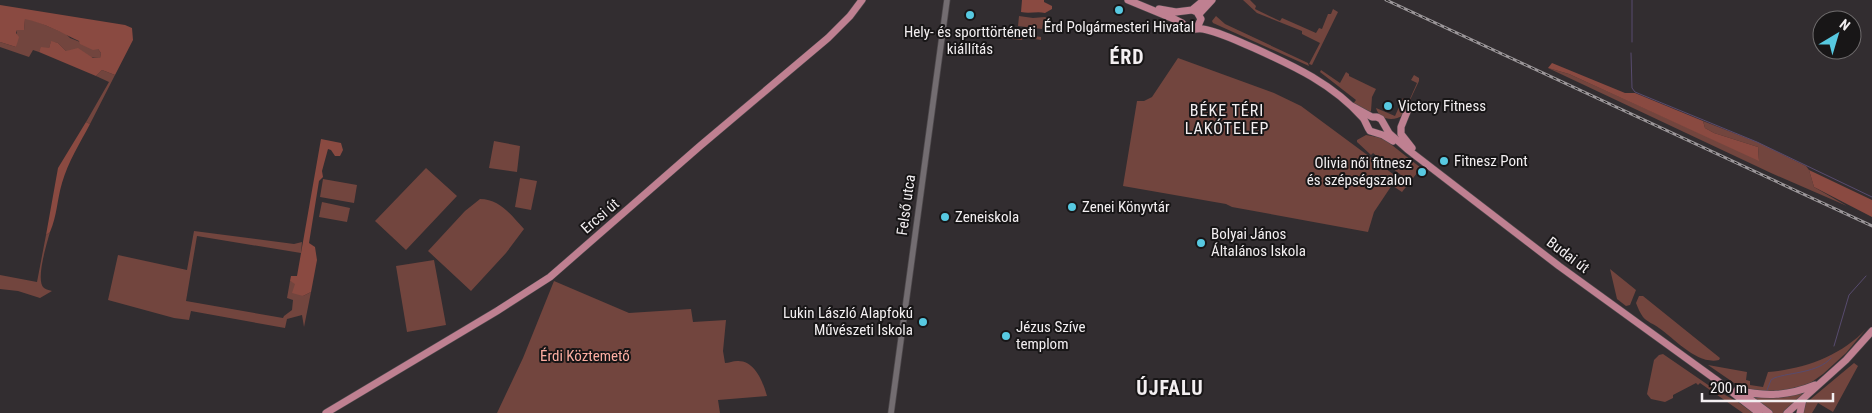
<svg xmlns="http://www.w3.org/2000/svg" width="1872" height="413" font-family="'Roboto Condensed',sans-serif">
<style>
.green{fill:#72453e}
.forest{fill:#8a4a41}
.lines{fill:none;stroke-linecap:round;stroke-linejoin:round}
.stream{stroke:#574b6e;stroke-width:1}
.minor-casing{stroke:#4e494c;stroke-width:7}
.major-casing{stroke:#4e494c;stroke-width:8}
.minor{stroke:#736d71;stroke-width:5.5}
.major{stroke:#bf8091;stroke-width:7}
.rail-casing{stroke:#9a9598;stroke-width:3}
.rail{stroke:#181617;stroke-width:1;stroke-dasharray:4;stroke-linecap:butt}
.poi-dot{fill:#57c9e1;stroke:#181617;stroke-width:2}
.labels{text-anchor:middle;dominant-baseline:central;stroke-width:4;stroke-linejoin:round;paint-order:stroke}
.poi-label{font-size:15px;fill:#f3eff1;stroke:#181617;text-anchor:start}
.street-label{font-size:15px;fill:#f3eff1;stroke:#181617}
.park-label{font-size:15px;fill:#fdaea2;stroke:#181617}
.neighbourhood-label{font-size:16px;letter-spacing:1px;fill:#f3eff1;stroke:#181617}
.district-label{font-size:20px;font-weight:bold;letter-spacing:1px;fill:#f3eff1;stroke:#181617}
</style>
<rect width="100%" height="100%" fill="#322d30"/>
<path class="green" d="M1243,0H1250L1256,6L1255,9L1280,21L1282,18L1316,33L1319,28L1322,29L1328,14H1331L1333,9L1338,12L1312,65L1309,64L1320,43L1302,34V31L1257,13Z
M1019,16L1033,18L1045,17L1051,20H1047V24L1043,23L1042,29L1018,26Z
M1216,16L1225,24L1308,63L1309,66L1213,23L1212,21Z
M25,18L38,22L66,34L70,38L98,49L101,53L100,58C88,59 79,50 66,51L58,43L51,42L49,48L40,50L39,52L33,50L29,57L0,47V42L16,47L17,30H24Z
M982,28L1041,37V40L1023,37L1022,40L980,36Z
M1178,58L1274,93L1301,106L1393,174L1394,182L1374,212L1368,232L1232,207L1226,204L1123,186L1137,101H1144L1152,97Z
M1548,68L1569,74L1759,160L1758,147L1714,133L1705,128L1703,121L1757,142L1806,166L1809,170L1814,187L1847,206L1771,173Z
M102,70L115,75L90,124L86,122L109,82L96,76Z
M1321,70L1340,83L1346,72L1349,74V76L1376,89L1372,97L1371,111L1369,113L1353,104L1356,100L1320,72Z
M1414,75L1419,78V81L1403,115C1394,122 1379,120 1376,108L1395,116L1403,98L1409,101L1417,83L1411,80Z
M1366,135L1383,138L1421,168L1402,192L1393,186L1401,175L1373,153L1371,155L1357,142V140Z
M494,141L520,146L517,172L489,168Z
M426,168L457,196L406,250L375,221Z
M520,178L537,181L531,210L515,207Z
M323,179L357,185L354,203L320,197Z
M480,199C500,199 511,215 524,229L506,253L471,291L428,251L465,211Z
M322,202L350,208L347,222L319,217Z
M194,231L294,244L302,242L301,253L197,236L186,301L283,318L284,316L292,310L293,300L287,298L290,281L295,283V287L303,296L311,292L304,327L302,315L287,319L285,328L191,311L189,320L174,318L108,300L118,255L187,270Z
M50,232C47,243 35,281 44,288C47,290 50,290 52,291L40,298L18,291L0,289V275L37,282L46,235Z
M434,260L446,325L407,332L396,266Z
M1610,269L1636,290L1630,305L1626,306L1617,299Z
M554,281L629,313L691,309L693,322L726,320L723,351L725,363C729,363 733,361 737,361C755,360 763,382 767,396L718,400L720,413H497L523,358Z
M1639,296H1643L1720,358L1719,360C1697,365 1675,339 1659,328C1654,324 1647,322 1643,317C1640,313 1638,308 1636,303Z
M1866,329L1846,353L1823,374L1809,384L1779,392L1748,390L1737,385L1708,365L1747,372L1746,380L1750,381V385L1763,387L1768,372C1804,369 1841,356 1866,329Z
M1663,354L1714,389L1738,402L1753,413H1743L1700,383L1698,385L1696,383L1673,395V398L1665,402L1651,399L1647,394L1654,360L1659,355Z
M1854,363L1858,366L1833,412L1818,403L1812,413H1803L1804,405L1806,403Z
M1801,393L1802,395L1785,413H1772L1754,398H1771Z"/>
<path class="forest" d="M1022,0H1044V2L1052,6V9L1045,13C1037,11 1030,14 1021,12Z
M0,5L125,25L132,28L133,40L115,75L102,70L96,76L39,52L41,47L49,48L51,41L58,43L66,51L78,48L93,58H100L101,53L98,49L93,50L80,44L79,41C62,33 44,23 25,19L24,30H17L16,33L19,37L16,47L0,42Z
M1552,63L1625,93H1635L1703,121L1705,128L1714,133L1758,147L1759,161L1569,74L1548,68Z
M86,122L90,124C80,143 68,162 62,183C57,200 57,216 50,232L46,235L58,168Z
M321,139L341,143L343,150L340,156H335L331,150L328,149L322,171L323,177L319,181L309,243L315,247L317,260L311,292L303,296L292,293L295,284L290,281L291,276H297Z
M1809,170L1872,200V217L1814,187Z"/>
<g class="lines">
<path class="stream" d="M1632,42V0
M1631,53L1632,88L1635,92L1757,142L1872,197
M1834,346L1849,295L1866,276
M1767,390L1771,380L1774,378C1791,372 1818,373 1831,358"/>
<defs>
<path id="minor" d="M891,413L947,0"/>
<path id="major" d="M1128,0L1174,19L1182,23L1188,29C1194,30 1198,28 1203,29C1220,32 1237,41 1254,48C1294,66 1333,84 1363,118C1366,122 1367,127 1370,131L1383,135L1393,141
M1159,9L1176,12L1192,10L1197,12L1201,19L1197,28
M1192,10L1204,0
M1199,14L1212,0
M1350,105L1372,117H1377L1381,119L1389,133L1407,149L1559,266L1715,379L1759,413
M1407,112L1401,127V134L1412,148
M1737,390C1765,397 1788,396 1815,385
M1742,393L1769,413
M326,413L497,311L550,277L700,146L828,38L850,16L862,0
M1787,413L1846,360L1872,331
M1800,413L1803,399"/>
</defs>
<use href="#minor" class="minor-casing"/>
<use href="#major" class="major-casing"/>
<use href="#minor" class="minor"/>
<use href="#major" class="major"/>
<defs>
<path id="rail" d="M1386,0L1872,226"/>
</defs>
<use href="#rail" class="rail-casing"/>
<use href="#rail" class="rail"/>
</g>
<g class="poi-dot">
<circle cx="1119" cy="10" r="5"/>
<circle cx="970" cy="15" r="5"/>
<circle cx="1388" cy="106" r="5"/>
<circle cx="1444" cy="161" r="5"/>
<circle cx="1422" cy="172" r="5"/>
<circle cx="1072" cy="207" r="5"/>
<circle cx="945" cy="217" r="5"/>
<circle cx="1201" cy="243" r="5"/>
<circle cx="923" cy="322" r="5"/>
<circle cx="1006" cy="336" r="5"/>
</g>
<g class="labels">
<g class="poi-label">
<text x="1119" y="27" text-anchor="middle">Érd Polgármesteri Hivatal</text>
<text x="970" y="32" text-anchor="middle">Hely- és sporttörténeti<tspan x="970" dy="17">kiállítás</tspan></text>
<text x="1398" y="106">Victory Fitness</text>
<text x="1454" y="161">Fitnesz Pont</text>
<text x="1412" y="163" text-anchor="end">Olivia női fitnesz<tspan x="1412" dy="17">és szépségszalon</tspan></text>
<text x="1082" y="207">Zenei Könyvtár</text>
<text x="955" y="217">Zeneiskola</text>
<text x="1211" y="234">Bolyai János<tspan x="1211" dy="17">Általános Iskola</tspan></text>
<text x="913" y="313" text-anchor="end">Lukin László Alapfokú<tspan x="913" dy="17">Művészeti Iskola</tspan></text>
<text x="1016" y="327">Jézus Szíve<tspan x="1016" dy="17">templom</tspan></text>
</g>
<g class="street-label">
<text transform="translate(906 205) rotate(-82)">Felső utca</text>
<text transform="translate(600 216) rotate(-41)">Ercsi út</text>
<text transform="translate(1568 255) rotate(37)">Budai út</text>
</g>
<g class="park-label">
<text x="585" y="356">Érdi Köztemető</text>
</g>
<g class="neighbourhood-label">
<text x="1227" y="110">BÉKE TÉRI<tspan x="1227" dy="18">LAKÓTELEP</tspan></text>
</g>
<g class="district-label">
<text x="1127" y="57">ÉRD</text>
<text x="1170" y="388">ÚJFALU</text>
</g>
</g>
<g transform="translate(1837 35) rotate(38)"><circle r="24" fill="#181617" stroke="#706d6e"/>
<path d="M0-4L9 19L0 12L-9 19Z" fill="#57c9e1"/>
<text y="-8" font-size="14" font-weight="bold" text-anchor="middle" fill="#f3eff1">N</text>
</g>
<path d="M1702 393v8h131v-8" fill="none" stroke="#f3eff1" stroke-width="2.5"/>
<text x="1710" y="393" font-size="15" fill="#f3eff1" stroke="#181617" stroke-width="4" paint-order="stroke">200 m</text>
</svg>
